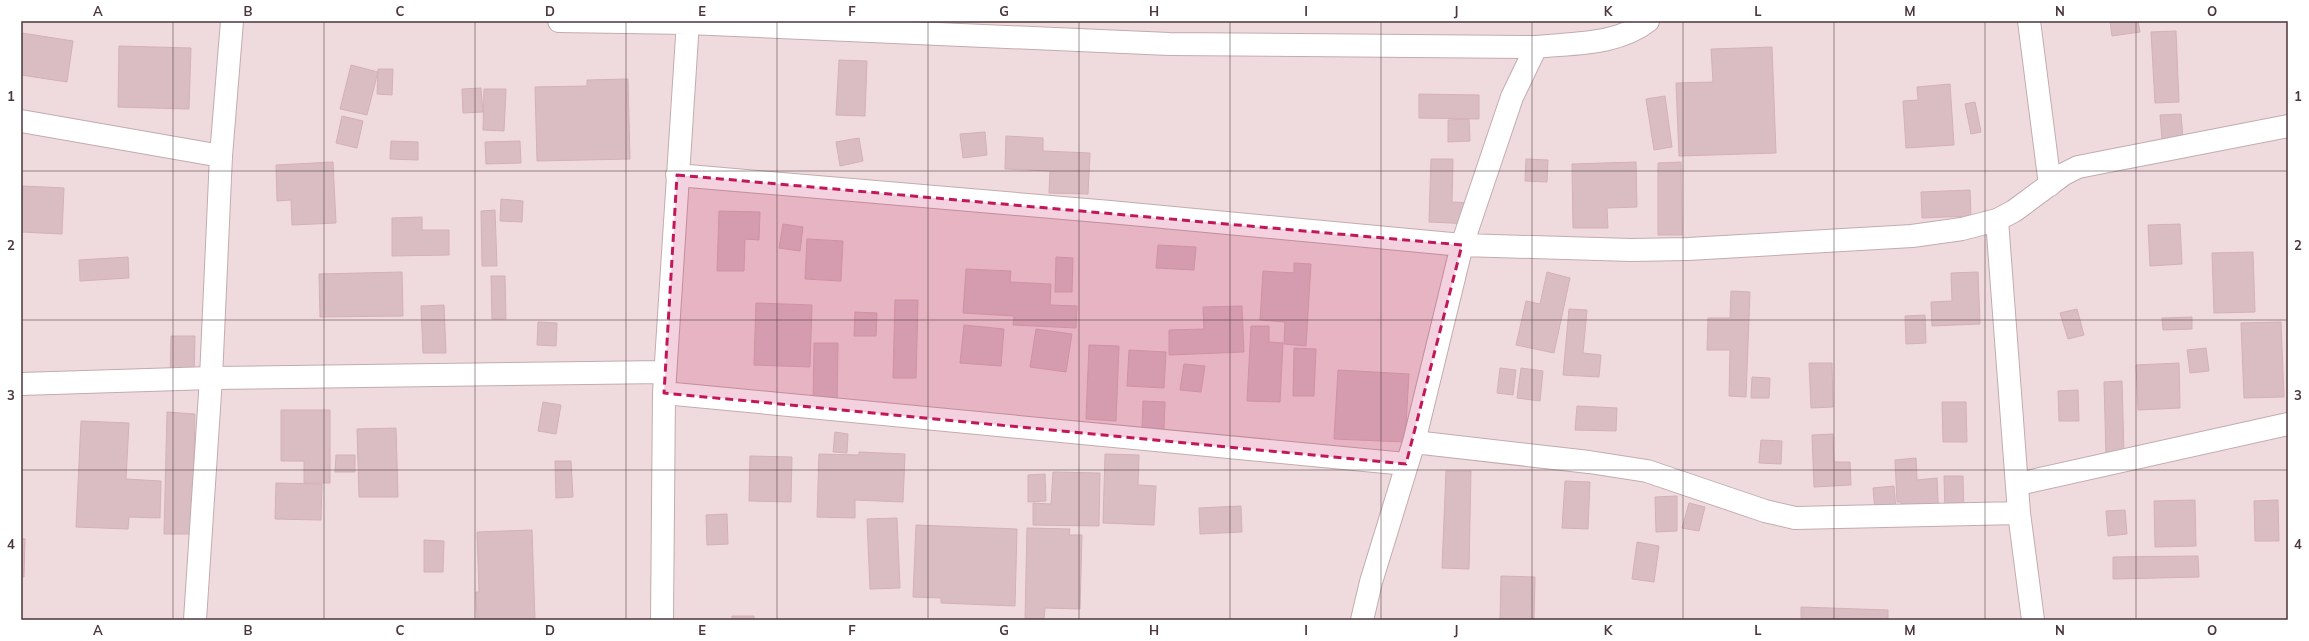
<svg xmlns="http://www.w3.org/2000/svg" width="2309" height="641" font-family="Mulish,sans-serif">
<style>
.residential{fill:#efdbde}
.building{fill:#d9bdc3;stroke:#d5b0b7}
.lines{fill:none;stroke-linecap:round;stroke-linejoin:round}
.minor-casing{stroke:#c3abae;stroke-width:24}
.tertiary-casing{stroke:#c3abae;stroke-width:24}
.minor{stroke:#fff;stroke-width:22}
.tertiary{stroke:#fff;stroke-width:22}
.marked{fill:#c2185b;fill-opacity:0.2;stroke:#c2185b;stroke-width:3;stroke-dasharray:8 5;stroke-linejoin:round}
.grid{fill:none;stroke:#4b363b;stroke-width:1;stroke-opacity:0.55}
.neatline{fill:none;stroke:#4b363b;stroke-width:1.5}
.grid-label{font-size:13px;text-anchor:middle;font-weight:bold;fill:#4b363b}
</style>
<rect width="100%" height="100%" fill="#f6eaeb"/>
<path class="residential" d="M21,21H2288V620H21Z"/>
<path class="building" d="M2110,21H2138L2140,32L2112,36Z
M2176,31L2179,102L2155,103L2151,32Z
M22,33L73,41L67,82L21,75Z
M119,46L191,48L189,109L118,107Z
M1772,47L1776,153L1679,156L1676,83L1713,82L1711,49Z
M839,60L867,61L865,116L836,115Z
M351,65L378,72L367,115L340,109Z
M378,69H393L392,95L377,94Z
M628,79L630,159L537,161L535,87L587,86V80Z
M1950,84L1954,145L1906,148L1903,101L1918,100L1917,87Z
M481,88L483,112L463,113L462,89Z
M484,89H506L504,131L483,130Z
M1419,94L1479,95V119L1419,118Z
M1665,96L1672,147L1654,150L1646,99Z
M1975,102L1981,132L1971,134L1965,104Z
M2181,114L2183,138L2162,139L2160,115Z
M342,116L363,121L357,148L336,143Z
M1469,119L1470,141L1448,142V120Z
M985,132L987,155L963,158L960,134Z
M1006,136L1043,138V151L1090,153L1088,194L1049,193L1050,171L1005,169Z
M859,138L863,161L840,166L836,142Z
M391,141L418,142V160L390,159Z
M520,141L521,163L486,164L485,142Z
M1431,159H1453L1452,202L1473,203L1472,224L1429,222Z
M1526,159L1548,160L1547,182L1525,181Z
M333,162L336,223L292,225L291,200L277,201L276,165Z
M1636,162L1637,207L1607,208L1608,228H1573L1572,164Z
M1681,162L1682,235H1658V163Z
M23,186L64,188L62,234L21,232Z
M1970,190L1971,216L1922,218L1921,192Z
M501,199L523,201L522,222L500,221Z
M495,210L497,266H482L481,211Z
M719,211L760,212L759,240L745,239L744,271H717Z
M422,217V230H449V255L392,256V218Z
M783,224L803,227L800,251L779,248Z
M2180,224L2182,264L2150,266L2148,225Z
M807,239L843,241L841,281L805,279Z
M1158,245L1196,247L1194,270L1156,268Z
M2253,252L2255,312L2214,313L2212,253Z
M128,257L129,278L80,281L79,260Z
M1056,257L1073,258L1072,292H1055Z
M1294,263L1311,264L1306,346L1284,344L1285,322L1260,320L1263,271L1294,273Z
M966,269L1011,271L1010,282L1051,284L1050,305L1077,306L1076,328L1013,325L1014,316L963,313Z
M402,272L403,316L320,317L319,274Z
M1547,272L1570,278L1554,353L1516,345L1526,301L1540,304Z
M1978,272L1980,324L1932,326L1931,302L1952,301L1951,273Z
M491,276H505L506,319H492Z
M1731,291L1750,292L1746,397L1729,396L1730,350H1707L1708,318H1730Z
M895,300H918L916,378H893Z
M756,303L812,305L810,367L754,365Z
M444,305L446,353H423L421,306Z
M1242,306L1244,352L1169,355V330L1204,329L1203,307Z
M1569,309L1587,310L1583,353L1601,355L1599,377L1563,375Z
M2077,309L2084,335L2068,339L2060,313Z
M855,312L877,313L876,336H854Z
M1925,315L1926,343L1906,344L1905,316Z
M2192,317V329L2163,330L2162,318Z
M538,322L557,323L556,346L537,345Z
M2281,322L2284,397L2244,398L2241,323Z
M964,325L1004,329L1001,366L960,363Z
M1251,326H1269V342L1283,343L1280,402L1247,401Z
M1036,329L1072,334L1066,372L1030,367Z
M171,336H195L194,379H170Z
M814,343H838L837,404L813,403Z
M1089,345L1119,346L1116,421L1086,419Z
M1294,348L1316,349L1314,396H1293Z
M2206,348L2209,371L2190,373L2187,350Z
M1129,350L1166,352L1164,388L1127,386Z
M1809,363H1832L1833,407L1811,408Z
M2179,363L2180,408L2138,410L2136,365Z
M1184,364L1205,366L1201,392L1180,390Z
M1500,368L1516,370L1513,395L1497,393Z
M1521,368L1543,371L1540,401L1517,398Z
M1338,370L1409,374L1405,442L1334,439Z
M1752,377L1770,378L1769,398H1751Z
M2122,381L2124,455H2106L2104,382Z
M2078,390L2079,421H2059L2058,391Z
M1143,401L1165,402L1164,429H1142Z
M543,402L561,405L556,434L538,431Z
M1942,402H1966L1967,442H1943Z
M1577,406L1617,408L1616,431L1575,430Z
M281,410H330V483H304V461H281Z
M167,412L195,414L192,534H164Z
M81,421L129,423L126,479L161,481L160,518L129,517L128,529L76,527Z
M396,428L398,497H359L357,429Z
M835,432L848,434L847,453L833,452Z
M1833,434L1834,462H1850L1851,485L1814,487L1812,435Z
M1761,440L1782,441L1781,464L1759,463Z
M859,452L905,454L903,502L855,500V518L817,517L819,454L859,455Z
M1105,454L1139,455L1138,485L1156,486L1154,525L1103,523Z
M336,455H355V472H335Z
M750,456L792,457L791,502L749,501Z
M1916,458L1917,480L1937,478L1939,521L1902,523L1901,502H1897L1895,460Z
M555,461H571L573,497L556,498Z
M1446,471H1471L1469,569L1442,568Z
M1053,472L1100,473L1099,526L1033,525V503L1051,504Z
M1045,474L1046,501L1028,502V475Z
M1944,476H1963L1964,515H1945Z
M1565,481L1590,482L1588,529L1562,528Z
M276,483L322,484L321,520L275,519Z
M1894,486L1896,509L1875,511L1873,488Z
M1677,496V531L1656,532L1655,497Z
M2195,500L2196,546L2155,547L2154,501Z
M2278,500L2279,541H2255L2254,501Z
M1689,503L1705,507L1699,531L1682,528Z
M1241,506L1242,532L1200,534L1199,508Z
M2125,510L2127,534L2108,536L2106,511Z
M727,514L728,544L707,545L706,515Z
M897,518L900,588L870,589L867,519Z
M916,525L1017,529L1015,606L941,603V598L913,597Z
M1027,528L1070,529L1069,535H1082L1080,609L1045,608L1044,620H1025Z
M532,530L535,620H477L476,592H479L477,532Z
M21,538L25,539L24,577H21Z
M424,540L444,541L443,572H424Z
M1637,542L1659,546L1654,582L1632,579Z
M2198,556L2199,577L2113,579V557Z
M1501,576L1535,577L1534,620H1500Z
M1801,607L1888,610V620H1801Z
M732,616H754V620H732Z"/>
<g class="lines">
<defs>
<path id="minor" d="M559,21L688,23L1169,44L1536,47
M2029,21L2050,185
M21,121L221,156
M677,175L1110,212L1462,245L1631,250L1688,249L1912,236L1962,229L1997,220L2014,211L2064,174L2078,167L2288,126
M1997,220L2019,513L2033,620
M21,384L211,378L665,372
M664,393L1406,464
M1414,442L1589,462L1647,471L1765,511L1795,518L2019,513
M2018,484L2288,424
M662,620L664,393L688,21
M1362,620L1371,582L1414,442L1462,245L1512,97L1536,47C1573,43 1618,45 1648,21"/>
<path id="tertiary" d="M195,620L211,378L221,156L232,21"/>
</defs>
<use href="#minor" class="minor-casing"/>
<use href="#tertiary" class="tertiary-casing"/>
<use href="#minor" class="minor"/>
<use href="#tertiary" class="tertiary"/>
</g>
<path class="marked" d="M677,175L1462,245L1406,464L664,393Z"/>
<path class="grid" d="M173,21V620M324,21V620M475,21V620M626,21V620M777,21V620M928,21V620M1079,21V620M1230,21V620M1381,21V620M1532,21V620M1683,21V620M1834,21V620M1985,21V620M2136,21V620M21,171H2288M21,320H2288M21,470H2288"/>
<rect width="2309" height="641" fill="none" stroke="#ffffff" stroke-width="44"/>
<rect x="22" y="22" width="2265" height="597" class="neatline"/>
<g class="grid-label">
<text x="98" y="16">A</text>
<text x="248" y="16">B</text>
<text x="400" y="16">C</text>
<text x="550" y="16">D</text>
<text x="702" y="16">E</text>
<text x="852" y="16">F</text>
<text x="1004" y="16">G</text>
<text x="1154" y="16">H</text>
<text x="1306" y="16">I</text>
<text x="1456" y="16">J</text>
<text x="1608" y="16">K</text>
<text x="1758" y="16">L</text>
<text x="1910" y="16">M</text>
<text x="2060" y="16">N</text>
<text x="2212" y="16">O</text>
<text x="11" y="101">1</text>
<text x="2298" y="101">1</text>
<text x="11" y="250">2</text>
<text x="2298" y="250">2</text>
<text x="11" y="400">3</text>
<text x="2298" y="400">3</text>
<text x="11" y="549">4</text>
<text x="2298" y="549">4</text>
<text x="98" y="635">A</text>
<text x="248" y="635">B</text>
<text x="400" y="635">C</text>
<text x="550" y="635">D</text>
<text x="702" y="635">E</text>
<text x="852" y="635">F</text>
<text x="1004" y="635">G</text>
<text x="1154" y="635">H</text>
<text x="1306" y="635">I</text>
<text x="1456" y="635">J</text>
<text x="1608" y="635">K</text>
<text x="1758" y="635">L</text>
<text x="1910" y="635">M</text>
<text x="2060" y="635">N</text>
<text x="2212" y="635">O</text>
</g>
</svg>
